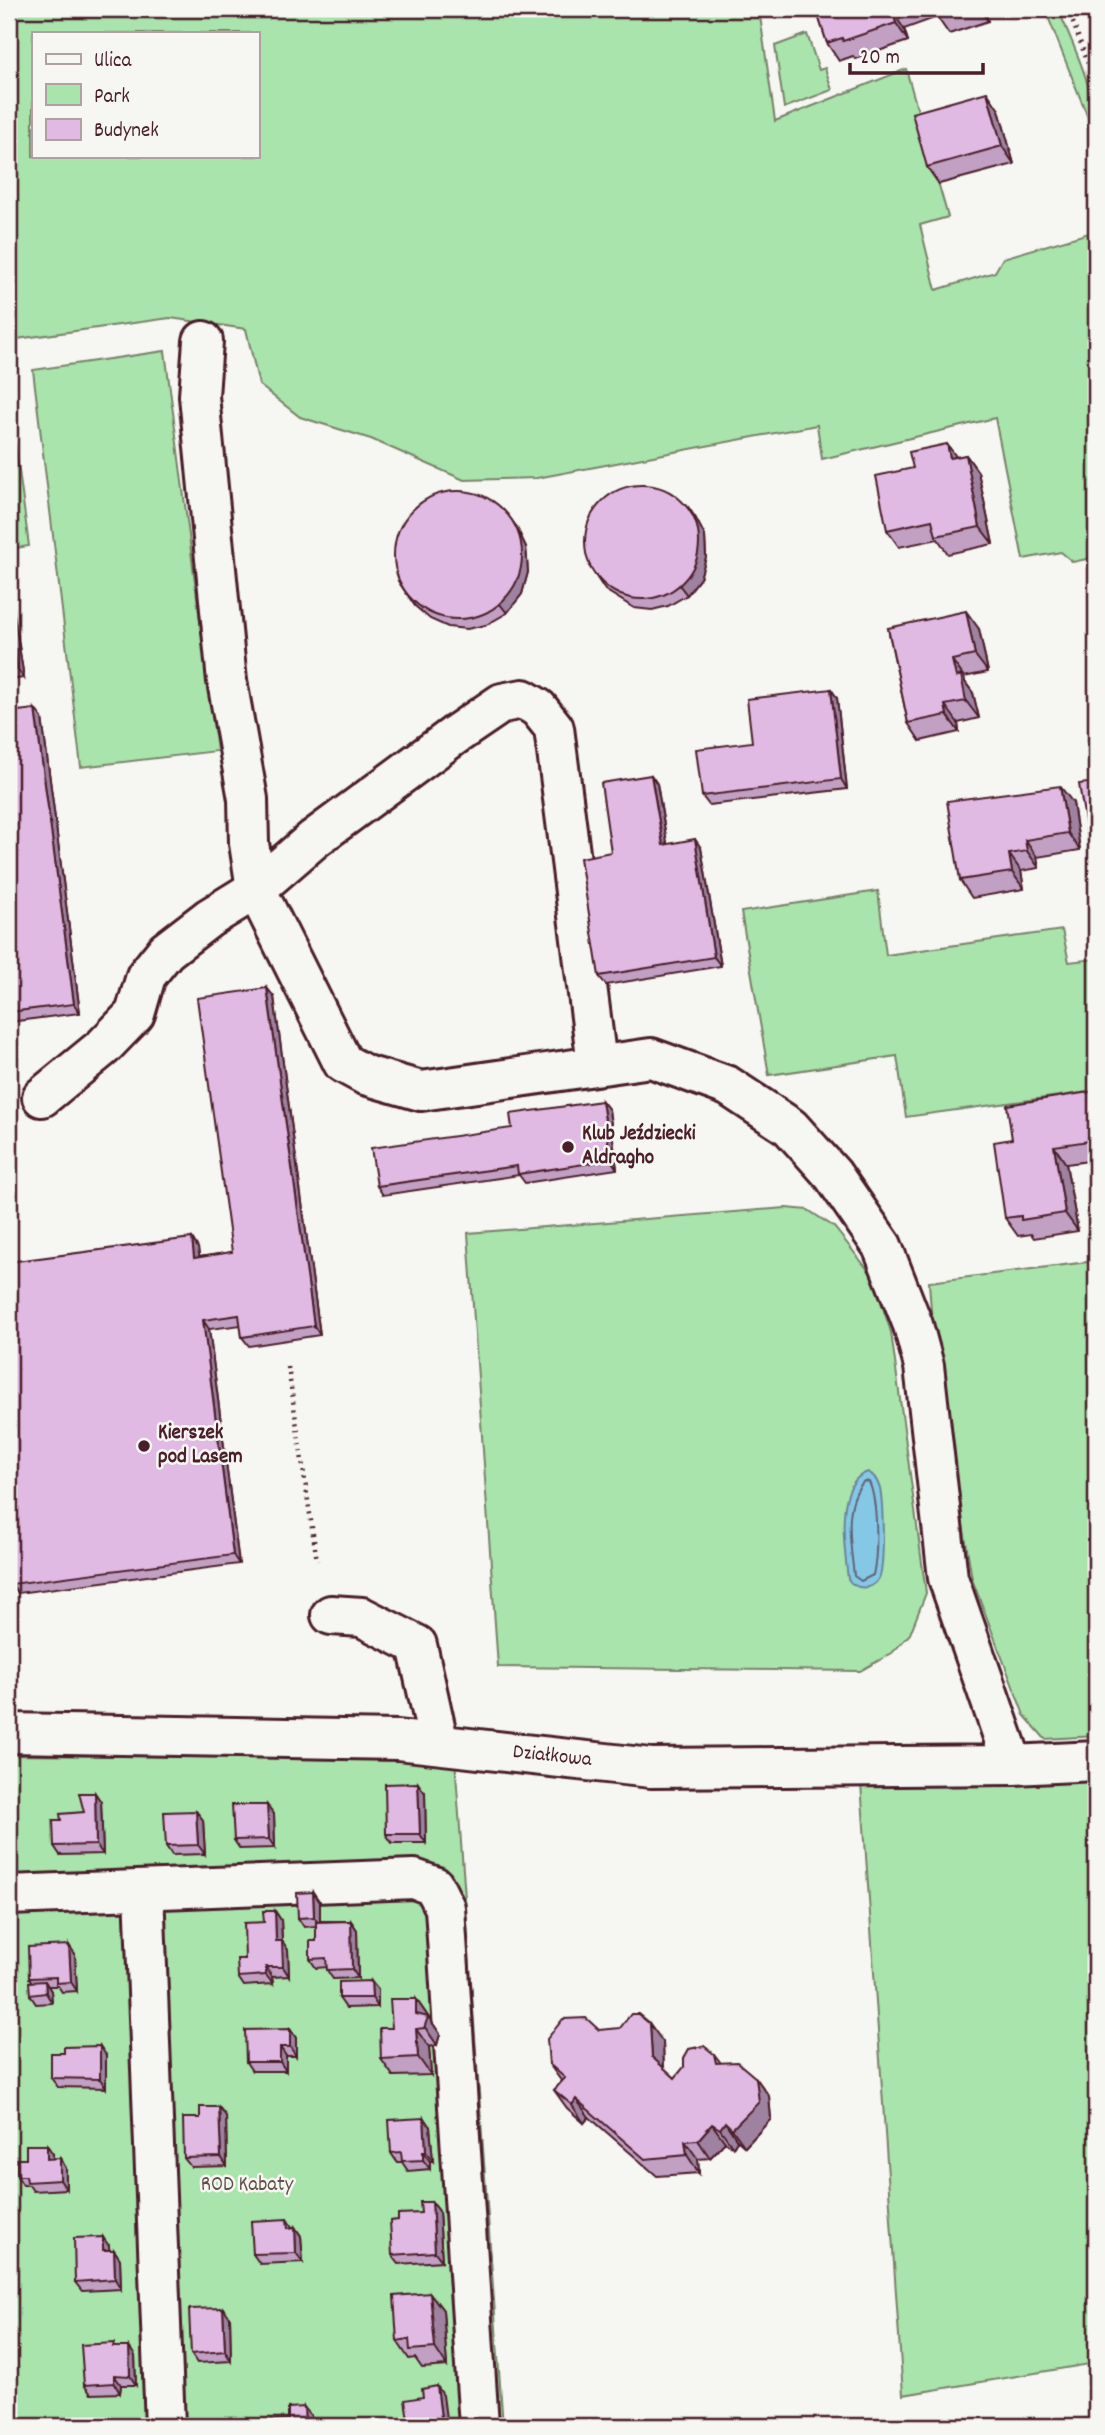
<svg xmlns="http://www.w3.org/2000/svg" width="1105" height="2435" font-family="Dekko,sans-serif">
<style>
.green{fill:#a8e4ab;stroke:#79826b;stroke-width:2;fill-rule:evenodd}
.water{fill:#85c8e6;stroke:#6d849b;stroke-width:2}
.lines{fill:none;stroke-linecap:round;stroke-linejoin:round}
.shore{stroke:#626376;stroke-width:2}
.minor-casing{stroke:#4a1f2b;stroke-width:44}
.path{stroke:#4a1f2b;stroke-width:4.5;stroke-dasharray:2 5;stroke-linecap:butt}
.minor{stroke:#f6f6f2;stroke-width:38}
.wall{fill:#c2a0c3;stroke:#4a1f2b;stroke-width:2}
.shaded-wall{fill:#9e829f;stroke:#4a1f2b;stroke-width:2}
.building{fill:#e1bae3;stroke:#4a1f2b;stroke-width:2}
.poi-dot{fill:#4a1f2b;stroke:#f6f6f2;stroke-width:2.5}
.labels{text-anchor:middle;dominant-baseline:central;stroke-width:5;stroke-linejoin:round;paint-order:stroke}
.poi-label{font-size:21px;font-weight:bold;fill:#4a1f2b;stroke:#f6f6f2;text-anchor:start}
.street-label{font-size:21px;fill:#4a1f2b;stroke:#f6f6f2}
.park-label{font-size:21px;fill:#62504b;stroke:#f6f6f2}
</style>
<rect width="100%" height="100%" fill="#f6f6f2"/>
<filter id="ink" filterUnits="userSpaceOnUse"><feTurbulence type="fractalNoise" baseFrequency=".0143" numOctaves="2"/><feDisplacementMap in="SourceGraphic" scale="14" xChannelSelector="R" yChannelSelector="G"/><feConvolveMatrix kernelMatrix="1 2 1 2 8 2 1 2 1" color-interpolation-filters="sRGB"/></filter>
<g filter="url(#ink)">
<path class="green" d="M9,9H759L775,121L906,69L948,217L920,225L936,290L995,272L1003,258L1096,231V557L1073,562L1061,552L1023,559L995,418L822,459L817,425L537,478L464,480L371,439L300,417L259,385L246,329L170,318L9,340ZM33,33H257V156H33Z
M1045,9H1058C1076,51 1096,92 1096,138Z
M807,34L819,70L825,68L832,90L784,108L775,46Z
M165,351L217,751L81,767L33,370Z
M9,396L29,546L9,549Z
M878,891L886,955L1062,930L1069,962L1095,959L1096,1091L906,1117L897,1056L769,1075L741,912Z
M786,1208L808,1210L834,1227L872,1275L891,1332L926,1593L910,1634L892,1653L860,1671L498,1667L468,1233Z
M1096,1261V1736L1045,1739L1024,1715L972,1579L933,1338L929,1282Z
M9,1755L455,1759L503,2426H9Z
M1096,1774V2363L903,2395L861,1783Z"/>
<path class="water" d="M868,1472C874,1475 878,1482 880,1489C883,1503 885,1567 879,1578C872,1591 855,1590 848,1579C845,1552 833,1482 868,1472Z"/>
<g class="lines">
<path class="shore" d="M864,1481L869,1482C878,1501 878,1554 873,1575L861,1581L854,1576C851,1546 842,1505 864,1481Z"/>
<defs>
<path id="minor" d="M203,341L199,396L227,681L248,799L249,843L256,889L343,1063L365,1075L421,1091L651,1058L728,1086L790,1127L833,1175L882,1246L913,1325L924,1366L948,1578L1013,1765
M42,1097L103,1047L135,1014L146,976L166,951L209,918L256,889L314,839L455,735L502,703L523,699L538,708L554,728L597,1064
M331,1615L362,1617L417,1645L439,1744
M9,1733L398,1740L651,1768L1013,1765L1096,1761
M144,1890L165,2426
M9,1895L414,1879L434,1886L445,1908L479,2426"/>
</defs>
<use href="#minor" class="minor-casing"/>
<path class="path" d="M1068,9L1096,85
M288,1367L317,1561"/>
<use href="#minor" class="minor"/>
</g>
<path class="wall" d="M816,9H984L988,21L949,34L937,17L904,29L908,41L855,59L853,56L839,61L827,43Z
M999,110L1014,164L939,184L927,167Z
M966,455L978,472L993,544L948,554L938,539L899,547L887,530L913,468Z
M695,517L705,536L706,557L700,578L687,595L668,606L652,610L634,608L605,590L589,566Z
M516,526L526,547L528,572L522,594L507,613L486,625L467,629L448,627L430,619L415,606L398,581Z
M9,582L24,678L9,680Z
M888,628L979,629L988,672L964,677L965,682L973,693L979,718L958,723L959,732L920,741L908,723Z
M831,689L837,698L847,789L709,805L702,796L752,742Z
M9,712L42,718L80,1013L9,1022Z
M651,775L657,784L667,844L701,848L721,966L606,985L599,976L611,852Z
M1096,782V851L1088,839Z
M1073,803L1080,850L1037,857L1039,868L1021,871L1024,889L972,898L960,880Z
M267,988L274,997L320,1335L249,1346L242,1337L241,1325L209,1329L239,1564L18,1593L12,1584L192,1238L198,1248L199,1257L232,1252Z
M1096,1091V1160L1066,1164L1078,1231L1034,1238L1031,1234L1018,1236L1005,1218L1012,1139Z
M602,1101L609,1110L617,1169L525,1183L519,1175L383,1195L377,1186L512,1128Z
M95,1793L101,1802L103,1854L60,1855L54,1846L61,1820L84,1812Z
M425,1793L426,1843H392L386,1834Z
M267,1805L274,1814L275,1848L240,1849L234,1840Z
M196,1811L203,1820L205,1854L172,1855L166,1846Z
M320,1902V1921H351L357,1930L358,1978L333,1979L327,1970V1967L316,1968L310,1959L316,1941V1926L304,1927L298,1918Z
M275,1911L281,1920L282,1941L288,1950L289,1976L272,1977L273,1984L244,1986L238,1977L264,1922Z
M75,1954L77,1991L62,1992L58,1986H48L51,1991L52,2003L36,2004L30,1995L32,1982L29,1978Z
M378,1990V2007L346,2008L339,1998Z
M416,1999L440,2034L437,2045L429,2047L431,2075L393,2076L381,2059Z
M290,2029L296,2038V2056H286V2071H252L246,2062Z
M599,2030L663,2042L664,2068L675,2078L714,2054L721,2063L756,2078L769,2096L771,2119L745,2147L737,2140L733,2147L725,2142L710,2158L698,2159L699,2173L657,2176L589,2117L584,2123L567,2108L554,2090L562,2082L549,2064Z
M106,2055V2088L58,2087L51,2078Z
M226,2116L227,2166L191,2167L184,2158L200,2118Z
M430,2127L433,2161H430V2169L408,2171L402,2162H397L391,2153Z
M53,2154V2159L60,2158L66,2168V2189L33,2191L29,2185H23L17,2176L26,2159Z
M432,2202L439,2211L442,2261L399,2264L392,2255L398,2220L421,2213Z
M287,2219L292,2227H295L301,2236L303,2262L260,2264L253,2254Z
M109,2246V2250H114L120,2259L121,2289L82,2291L75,2282Z
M430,2293L443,2310L447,2366L422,2368L415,2358L409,2359L397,2341Z
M230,2317L231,2361L197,2363L191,2354Z
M116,2347H129L135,2356L136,2385H121L120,2393L91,2394L84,2385Z"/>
<path class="shaded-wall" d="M980,9H984L988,21Z
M892,11L904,29L908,41L896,23Z
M987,92L999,110L1014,164L1002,146Z
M947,444L960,462L950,458Z
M966,455L978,472L993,544L980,527Z
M689,508L695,517L705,536L706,557L700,578L687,595L680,586Z
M509,517L516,526L526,547L528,572L522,594L507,613L500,604Z
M9,582L24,678L17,669L9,614Z
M966,611L979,629L988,672L975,655Z
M952,660L964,677L965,682L973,693L979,718L966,701L956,677Z
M831,689L837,698L847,789L841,779Z
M945,705L958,723L959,732L947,715Z
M35,709L42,718L80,1013L74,1004Z
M651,775L657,784L669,854L663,845Z
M1060,786L1073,803L1080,850L1068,833Z
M695,839L701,848L721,966L714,957Z
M1025,840L1037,857L1039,868L1027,851Z
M1009,854L1021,871L1024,889L1012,872Z
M267,988L274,997L320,1335L314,1326Z
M602,1101L609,1110L617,1169L611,1160Z
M1054,1146L1066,1164L1078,1231L1065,1213Z
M192,1238L198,1248L201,1267L194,1258Z
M203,1320L209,1329L239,1564L233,1555Z
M418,1783L425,1793L426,1843L420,1834Z
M95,1793L101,1802L103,1854L96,1845Z
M267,1805L274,1814L275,1848L269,1839Z
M196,1811L203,1820L205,1854L198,1845Z
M313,1892L320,1902V1926L314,1917Z
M275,1911L281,1920L282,1941L288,1950L289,1976L283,1967L276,1941Z
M351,1921L357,1930L358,1978L352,1969Z
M69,1945L75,1954L77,1991L71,1982Z
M266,1967L272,1977L273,1984L266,1975Z
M45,1981L51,1991L52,2003L46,1993Z
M371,1981L378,1990V2007L372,1998Z
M416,1999L440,2034L437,2045L416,2014Z
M650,2024L663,2042L664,2075L652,2057Z
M290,2029L296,2038V2056L290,2047Z
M416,2029L429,2047L431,2075L418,2057Z
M100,2046L106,2055V2088L100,2079Z
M280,2047L286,2056V2071L280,2062Z
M756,2078L769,2096L771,2119L745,2147L732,2129Z
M576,2099L589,2117L584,2123L572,2105Z
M219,2107L226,2116L227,2166L221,2157Z
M424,2118L430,2127L433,2161L426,2152Z
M725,2122L737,2140L733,2147L720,2129Z
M712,2124L725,2142L710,2158L698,2140Z
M685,2141L698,2159L699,2173L687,2155Z
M9,2142L10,2189L9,2187Z
M47,2145L53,2154V2168L47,2159Z
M423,2152L430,2161V2169L423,2160Z
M60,2158L66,2168V2189L60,2180Z
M432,2202L439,2211L442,2261L435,2252Z
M295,2227L301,2236L303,2262L296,2253Z
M103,2237L109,2246L110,2260L103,2250Z
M114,2250L120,2259L121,2289L115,2279Z
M430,2293L443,2310L447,2366L435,2348Z
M223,2308L230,2317L231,2361L225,2351Z
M9,2316L11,2320V2341L9,2338Z
M129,2347L135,2356L136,2385L130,2376Z
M114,2375L121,2385L120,2393L114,2383Z
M437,2386L443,2395L447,2426H442Z
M304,2407L311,2416V2426H305Z"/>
<path class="building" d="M816,9H898L892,11L896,23L843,41L842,38L827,43Z
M934,9H959L937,17Z
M987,92L1002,146L927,167L912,113Z
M947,444L950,458L966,455L980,527L936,536L932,520L887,530L876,476L913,468L909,452Z
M585 542a57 57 0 1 1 114 0a57 57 0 1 1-114 0Z
M394 555a64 64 0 1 1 128 0a64 64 0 1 1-128 0Z
M966,611L975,655L952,660L956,677L961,675L966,701L945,705L947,715L908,723L888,628Z
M9,614L17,669L9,670Z
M831,689L841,779L702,796L696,749L752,742L747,699Z
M35,709L74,1004L9,1012V712Z
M651,775L663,845L695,839L714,957L599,976L580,858L611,852L601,783Z
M1096,782V838L1088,839L1079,784Z
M1060,786L1068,833L1025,840L1027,851L1009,854L1012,872L960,880L947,801Z
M267,988L314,1326L242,1337L239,1315L203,1320L233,1555L12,1584L9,1560V1262L192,1238L194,1258L232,1252L197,998Z
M1096,1091V1140L1054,1146L1065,1213L1021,1220V1216L1005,1218L994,1142L1012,1139L1007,1105Z
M602,1101L611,1160L518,1174L517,1166L377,1186L371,1148L512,1128L510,1114Z
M418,1783L420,1834H386L385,1784Z
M79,1793H95L96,1845L54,1846L53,1820H61L60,1814L84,1812Z
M232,1805H267L269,1839L234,1840Z
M196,1811L198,1845L166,1846L164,1812Z
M313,1892L314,1917L298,1918L297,1893Z
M263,1911H275L276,1941H282L283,1967H266V1975L238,1977L237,1959H245L244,1923L264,1922Z
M351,1921L352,1969L327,1970L326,1958L310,1959V1941H316V1922Z
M69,1945L71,1982L56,1983V1977L29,1978L28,1947Z
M45,1981L46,1993L30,1995L29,1982Z
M371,1981L372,1998H339V1982Z
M390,1999H416V2014L428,2017L424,2028L416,2029L418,2057L381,2059L380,2028H392Z
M631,2014H638L650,2024L652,2057L675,2078L684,2067V2058L689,2049L704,2046L714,2054L716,2063L737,2062L756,2078L759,2102L732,2129L725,2122L720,2129L712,2124L698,2140L685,2141L687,2155L645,2159L576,2099L572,2105L554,2090L565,2078L549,2064L547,2039L563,2019L586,2018L599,2030L620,2028Z
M290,2029V2047H280V2062H246L245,2030Z
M100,2046V2079L51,2078V2053H64V2047Z
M200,2107H219L221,2157L184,2158L183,2118H200Z
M424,2118L426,2152H423V2160L402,2161L401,2152L391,2153L389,2120Z
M26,2145H47V2159L60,2158V2180L27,2182L26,2176H17V2159H26Z
M420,2202H432L435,2252L392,2255L390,2221L398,2220V2214L421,2213Z
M287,2219L288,2228L295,2227L296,2253L253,2254L251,2221Z
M103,2237V2250H114L115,2279L75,2282L74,2238Z
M430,2293L435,2348L410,2350L409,2339L397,2341L394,2296Z
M223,2308L225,2351L191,2354L189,2309Z
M114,2343L113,2347H129L130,2376L114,2375V2383L84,2385L81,2345Z
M437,2386L442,2426H409L405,2400L423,2397L422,2389Z
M304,2407L305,2426H255V2421L288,2419V2408Z"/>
</g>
<g class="poi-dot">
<circle cx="568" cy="1147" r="7"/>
<circle cx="144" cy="1446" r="7"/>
</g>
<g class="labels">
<g class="poi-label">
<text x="582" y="1135">Klub Jeździecki<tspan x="582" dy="24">Aldragho</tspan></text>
<text x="158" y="1434">Kierszek<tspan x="158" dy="24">pod Lasem</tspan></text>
</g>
<g class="street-label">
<text transform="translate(552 1757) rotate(6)">Działkowa</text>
</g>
<g class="park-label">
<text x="247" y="2186">ROD Kabaty</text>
</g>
</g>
<rect width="1105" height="2435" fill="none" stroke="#f6f6f2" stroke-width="35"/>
<rect x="18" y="18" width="1070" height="2400" fill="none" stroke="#4a1f2b" stroke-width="2.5" filter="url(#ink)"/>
<rect x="32" y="32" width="228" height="126" fill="#f6f6f2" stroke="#b1a0a2" stroke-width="2"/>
<rect x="46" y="54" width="35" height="10" fill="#f6f6f2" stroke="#b1a0a2" stroke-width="2"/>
<text x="94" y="66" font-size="21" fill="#4a1f2b">Ulica</text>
<rect x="46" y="84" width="35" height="21" fill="#a8e4ab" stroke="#b1a0a2" stroke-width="2"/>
<text x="94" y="102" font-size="21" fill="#4a1f2b">Park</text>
<rect x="46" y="119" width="35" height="21" fill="#e1bae3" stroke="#b1a0a2" stroke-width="2"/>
<text x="94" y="136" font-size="21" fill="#4a1f2b">Budynek</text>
<path d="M850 63v10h133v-10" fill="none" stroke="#4a1f2b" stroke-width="3.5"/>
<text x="860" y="63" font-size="21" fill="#4a1f2b" stroke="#f6f6f2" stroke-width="5" paint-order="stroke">20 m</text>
</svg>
